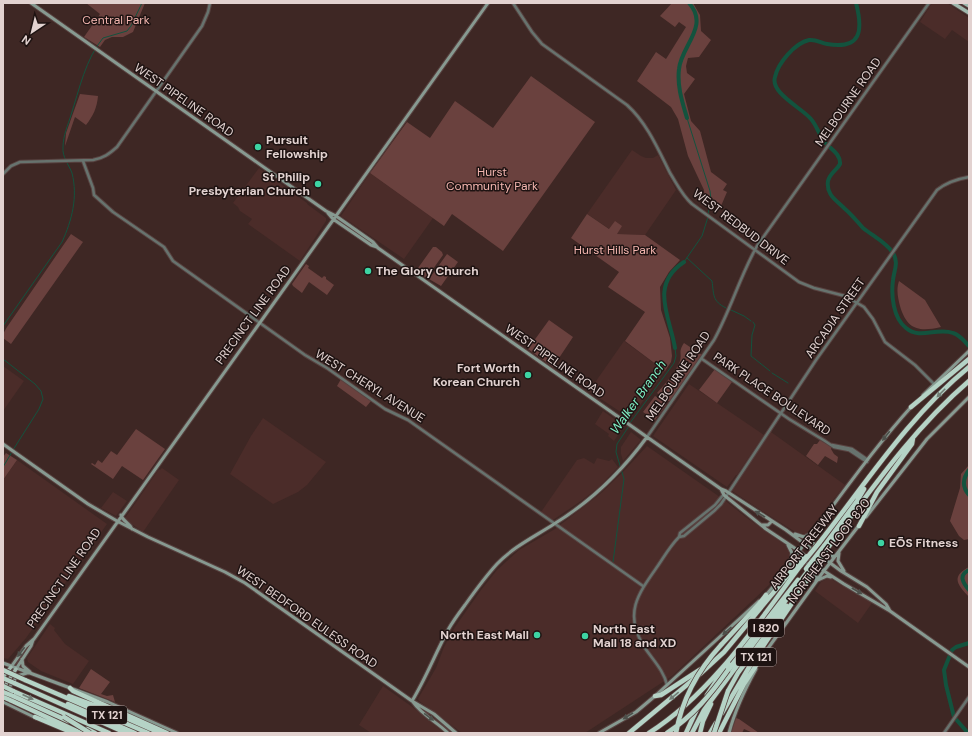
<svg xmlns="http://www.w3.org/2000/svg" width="972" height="736" font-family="'DM Sans',sans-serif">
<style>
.built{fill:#4b2c29}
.green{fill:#6a413e}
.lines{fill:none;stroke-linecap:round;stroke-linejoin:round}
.stream{stroke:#13533e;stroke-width:1}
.river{stroke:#13533e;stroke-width:4}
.tertiary-casing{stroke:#584240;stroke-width:4.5}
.secondary-casing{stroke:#584240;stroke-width:5}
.primary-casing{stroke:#584240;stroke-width:5.5}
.motorway-casing{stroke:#584240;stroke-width:6}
.tertiary{stroke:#67736e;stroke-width:2.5}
.secondary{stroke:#879a91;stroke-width:3}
.primary{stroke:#9fb8ad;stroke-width:3.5}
.motorway{stroke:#b5d3c6;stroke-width:4.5}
.motorway-bridge-casing{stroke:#584240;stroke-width:6;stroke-linecap:butt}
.motorway-bridge{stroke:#b5d3c6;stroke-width:4.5}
.oneway{fill:#717d75}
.oneway2{fill:#4d504b}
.poi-dot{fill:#3dd4a3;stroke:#1e1312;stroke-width:1.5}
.labels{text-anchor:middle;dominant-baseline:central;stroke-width:3;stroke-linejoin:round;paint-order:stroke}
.shield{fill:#1e1312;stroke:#a79997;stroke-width:1}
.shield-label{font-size:11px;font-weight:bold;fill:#e2d2d0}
.park-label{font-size:12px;fill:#f4b6b0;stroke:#1e1312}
.street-label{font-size:12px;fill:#e2d2d0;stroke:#1e1312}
.poi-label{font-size:12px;font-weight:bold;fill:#e2d2d0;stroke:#1e1312;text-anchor:start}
.water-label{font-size:13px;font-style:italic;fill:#7eefc4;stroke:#1e1312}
</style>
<rect width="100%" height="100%" fill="#3e2724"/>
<path class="built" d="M932,3H947L969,18V42L952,30L945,39L920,22Z
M632,150L641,156L646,158H653L658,155L676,190L645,235L617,234L587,214Z
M259,168L307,203V204L326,218V221L300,261L248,224L252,219L240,211L238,207L233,203Z
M370,173L433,218L404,259L341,216Z
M624,341L665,371L629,420L622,413L589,391Z
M3,366L24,381L3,411Z
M689,384L764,435L737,475H736L727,487L653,436Z
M603,411L624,426L614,441L608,436L609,434L595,424Z
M263,418L326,462L307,485L298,492L273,504L230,474L251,436Z
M631,432L640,439V441L623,461L621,454V447Z
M771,432L845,485L806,534L797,533L759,509L732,491Z
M647,446L727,502L747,518L787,546L789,549L790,556L769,585L672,676L585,733H462L419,701L418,699L419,697L436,668L444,647L455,627L481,590L497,570L519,550L555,529L600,494L622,473Z
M584,458L594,464L597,458L609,461L612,459L618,467L599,487L581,501L553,520L541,512L577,460Z
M17,460L107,524L26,638L8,659L3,658V480Z
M162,468L179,480L143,532L126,520L125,518L159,469L160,470Z
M113,492L127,501L116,516L101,508Z
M827,579H831L872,603L858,623L815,591L821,582Z
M50,624L55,628L54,630L65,644L89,661L73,684L41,671L28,662L27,658Z
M383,686L415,709L442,731L441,733H371L359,725Z"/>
<path class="green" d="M86,3H145L133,32L123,37H112L105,40L100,47L84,37L100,14Z
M672,3H693L700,15L701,31L711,40L699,57L688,58L686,66L687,73L695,79L684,94L691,121L700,131L711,172L727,184L723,190L727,192L721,206L705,202L704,190L688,156L678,119L671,107L637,81L656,52L666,59L686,27L679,22L675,27L660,16Z
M531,76L595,122L503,251L452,214L444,226L370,173L407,122L430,138L455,101L493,128Z
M80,94L98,96C97,108 93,116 86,125L75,117L65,146L66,133Z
M587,214L609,229L615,221L622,226L617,234L645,235L680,260L669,272L660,287L661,310L670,338L672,356L671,362L665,371L625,341L645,312L608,287L619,272L571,238Z
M71,234L83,242L11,344L3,338V334L7,327Z
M433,247H436L442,252L443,255L428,276L425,277L418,272V268Z
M447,254L458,262L441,286L429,279Z
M306,264L309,266L308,268L322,278L324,276L326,277V279L334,285L327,295L309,282L302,293L293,286L292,284Z
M899,281L925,300L941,327C919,332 907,330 900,306C898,298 896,290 899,281Z
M549,320L573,337L553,367L528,349Z
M684,343L702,355L670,401H668L657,393C665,384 675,373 680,361C682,353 678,352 684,343Z
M715,369L732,382L717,403L699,390Z
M341,379L371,401L366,407L337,386Z
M655,396L666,403V405L655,420L643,412Z
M136,429L165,449L143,480L122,466L113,479L91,464L92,463L95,465L98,460L102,463L111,451L117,455Z
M820,440L832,447L831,449L834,454L838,457L837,463L825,456L818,465L806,456L814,444H817Z
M6,453L17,460L3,480V457Z
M969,465V539L964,540L959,536L950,521L960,488L961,474Z
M969,567V597C958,585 950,577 969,567Z
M91,669L110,682L101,694L107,696L113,695L115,702L79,688Z
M736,718L739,719L759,733H753L744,729L742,733H731Z"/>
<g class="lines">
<path class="stream" d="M687,118L710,191L711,200L708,214
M687,258L712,281C714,295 712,301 726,308
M684,262L702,236L708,217
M731,310L744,316L751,321
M753,322L755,325L752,335L751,356L770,371
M3,326L62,242C72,220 78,197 72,173C69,165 62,157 63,147C63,136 68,125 71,115C79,90 86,58 103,38L127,31L131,26L142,3
M3,359L35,384L41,391L43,399L39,409L13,450
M772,373L788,383
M630,423L674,363L676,356L675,348
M3,467L12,452
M613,562L624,479L616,452L617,444L629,426"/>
<path class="river" d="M856,3C863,30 862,50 827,44C821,43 816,39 809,40C795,43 778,63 775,77C770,93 802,108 811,119C817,126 819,135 825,142C830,149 841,154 840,164C837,170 830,173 828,181C826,195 836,200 844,208C851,214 857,221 863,228C873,236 887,243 893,253C899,263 894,270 893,280C891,295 893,318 906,328C920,340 937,327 953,333C960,335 964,341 969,346
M687,118C682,101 677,86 679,69C681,46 710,26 689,3
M675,348C670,317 649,285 684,262
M969,470C963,478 962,487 969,495
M969,570C958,575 963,583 969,590
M968,733L954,717L946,685L944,670L952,650L956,647L969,643"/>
<defs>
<path id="tertiary" d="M513,3L532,32L542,44L627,105C647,123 658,149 670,173C677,184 682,195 692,204L799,282L814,288L845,296L864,307L873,319L885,342L915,365L934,384
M83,161L93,188L94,195L113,212L164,247L173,261L305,355L327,368L385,409L408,420L643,586
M3,174L11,166L20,162L93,160C104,158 109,154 117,147L202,26L208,12L210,3
M702,359L789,419L825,441L834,447L849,450L867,462
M647,437L714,340C731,309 740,276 757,246L929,3
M832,445L852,449L868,460
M679,537L684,536L714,511L721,504L816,360L937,190C947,182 957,179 969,177
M667,685C664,670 651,658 643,645C624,613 638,594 657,567C664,557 670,546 679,537L680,533L715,505L724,494
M944,733L969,697"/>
<path id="secondary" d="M31,3L326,211L336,216L373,242L378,248L721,489L726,491L786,530L841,571L867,587L886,604L890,611
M328,213L333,219L371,245L377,247
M923,395L969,351
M3,444L88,504L117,521L148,537L225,572L245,583L412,701L434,714L456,733
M721,489L724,495L766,529L799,551L824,571L844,584L890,611L969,667
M121,515C123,522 130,523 132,529
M866,517L927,439L969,397
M762,525H768L772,521
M795,534L804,537L812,533
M813,534V543L829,556H835
M788,545L792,553L791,560
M839,553L838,561L844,571
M793,562L795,560C801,558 812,565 815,571C817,574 816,578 816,581
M818,580L827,576L831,577
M765,596C780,580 792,560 805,543C840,497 873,449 912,406
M766,651L823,572L860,524
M22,659L23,666L30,672
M3,663L108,702L177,733
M11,667L26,646L34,639L488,3
M16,669L31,646L33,640
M8,689L17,676L27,673
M412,701C426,678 435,654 448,630C453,621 459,613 465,605C475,591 485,577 497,564C513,547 534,537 554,524C590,502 622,471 647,437
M3,702L36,718
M413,702C422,715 437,722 448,733
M599,733L636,712L655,696L759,601
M729,733C735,710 745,689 756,669"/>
<path id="primary" d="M953,3L969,13
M964,3L969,6
M3,677L11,667
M4,687L16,669"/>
<path id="motorway" d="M911,407L969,359
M859,526L877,492L912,444L913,438
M819,543C866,483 909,416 969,367
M824,546L857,501L864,489
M827,549C871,490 913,429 969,381
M721,645L759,604L766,595
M728,670L798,580
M25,680L148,733
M14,683L126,733
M70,688L73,691L167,733
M13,691L109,733
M728,691L738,673L787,606
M707,695L728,663
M13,696L68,721
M69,696L110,711L160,733
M655,696L661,695L701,669
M10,700L81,733
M68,704L135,733
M722,713L751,664L811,575
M35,717L73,733
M87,729L95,733
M629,733L700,674L724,652L798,563
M649,733C712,693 757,624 801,565
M686,733L697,709
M692,733L704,710L807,572
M700,733L703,721L711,704
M710,733L716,723
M719,733L744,684L766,650"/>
</defs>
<use href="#tertiary" class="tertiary-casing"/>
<use href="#secondary" class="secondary-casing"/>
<use href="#primary" class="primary-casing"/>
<use href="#motorway" class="motorway-casing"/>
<use href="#tertiary" class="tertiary"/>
<use href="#secondary" class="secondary"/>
<use href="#primary" class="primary"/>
<use href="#motorway" class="motorway"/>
<defs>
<path id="motorway-bridge" d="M821,558L827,549
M798,563L802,558L808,556
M801,565L819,543
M806,569L824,546
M811,575L819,561
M3,670L25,680
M5,679L14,683
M3,686L13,691
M3,692L13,696
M3,697L10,700
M64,717L90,733
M667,733C693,716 711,694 728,670
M676,733C682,699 698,670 721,645
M714,733L728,691"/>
</defs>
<use href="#motorway-bridge" class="motorway-bridge-casing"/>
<use href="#motorway-bridge" class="motorway-bridge"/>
</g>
<defs><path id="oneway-solid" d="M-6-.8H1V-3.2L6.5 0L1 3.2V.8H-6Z"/></defs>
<g class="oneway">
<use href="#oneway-solid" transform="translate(941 393) rotate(135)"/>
<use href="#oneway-solid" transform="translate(674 696) rotate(141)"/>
<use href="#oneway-solid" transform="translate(28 697) rotate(24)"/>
</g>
<g class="oneway2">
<use href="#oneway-solid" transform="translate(886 436) rotate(128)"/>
<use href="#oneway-solid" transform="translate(760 514) rotate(-149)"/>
<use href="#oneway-solid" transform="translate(857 591) rotate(30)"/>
<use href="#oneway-solid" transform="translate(727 631) rotate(138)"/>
<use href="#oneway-solid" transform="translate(21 652) rotate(127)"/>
<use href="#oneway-solid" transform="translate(628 716) rotate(148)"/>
<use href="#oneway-solid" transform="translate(429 717) rotate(36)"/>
</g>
<g class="poi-dot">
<circle cx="258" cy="147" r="4"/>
<circle cx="318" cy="184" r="4"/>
<circle cx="368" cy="271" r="4"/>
<circle cx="528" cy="375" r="4"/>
<circle cx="881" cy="543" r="4"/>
<circle cx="537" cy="635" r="4"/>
<circle cx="585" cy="636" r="4"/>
</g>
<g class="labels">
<g class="shield">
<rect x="748" y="619" width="36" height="18" rx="3"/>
<rect x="736" y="648" width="40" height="18" rx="3"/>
<rect x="87" y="706" width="40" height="18" rx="3"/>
</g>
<g class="shield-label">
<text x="766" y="628">I 820</text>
<text x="756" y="657">TX 121</text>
<text x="107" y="715">TX 121</text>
</g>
<g class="park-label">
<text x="116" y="20">Central Park</text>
<text x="492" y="172">Hurst<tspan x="492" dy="14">Community Park</tspan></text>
<text x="615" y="250">Hurst Hills Park</text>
</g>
<g class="street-label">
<text transform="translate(184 100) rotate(35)">WEST PIPELINE ROAD</text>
<text transform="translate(848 102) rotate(-55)">MELBOURNE ROAD</text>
<text transform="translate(741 227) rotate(37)">WEST REDBUD DRIVE</text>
<text transform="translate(253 315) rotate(-54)">PRECINCT LINE ROAD</text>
<text transform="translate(835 318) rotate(-55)">ARCADIA STREET</text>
<text transform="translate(555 361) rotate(35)">WEST PIPELINE ROAD</text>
<text transform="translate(678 376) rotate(-56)">MELBOURNE ROAD</text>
<text transform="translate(370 386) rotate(32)">WEST CHERYL AVENUE</text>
<text transform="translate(772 394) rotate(34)">PARK PLACE BOULEVARD</text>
<text transform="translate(804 547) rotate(-52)">AIRPORT FREEWAY</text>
<text transform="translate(829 551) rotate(-53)">NORTHEAST LOOP 820</text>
<text transform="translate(64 578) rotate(-55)">PRECINCT LINE ROAD</text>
<text transform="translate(307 617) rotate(35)">WEST BEDFORD EULESS ROAD</text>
</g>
<g class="poi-label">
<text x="266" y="140">Pursuit<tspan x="266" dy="14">Fellowship</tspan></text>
<text x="310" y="177" text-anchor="end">St Philip<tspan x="310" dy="14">Presbyterian Church</tspan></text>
<text x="376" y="271">The Glory Church</text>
<text x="520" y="368" text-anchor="end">Fort Worth<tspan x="520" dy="14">Korean Church</tspan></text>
<text x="889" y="543">EŌS Fitness</text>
<text x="593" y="629">North East<tspan x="593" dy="14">Mall 18 and XD</tspan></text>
<text x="529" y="635" text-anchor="end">North East Mall</text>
</g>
<g class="water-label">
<text transform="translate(638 397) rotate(-55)">Walker Branch</text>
</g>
</g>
<rect width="972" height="736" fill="none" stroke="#e2d2d0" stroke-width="8"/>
<g transform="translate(32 32) rotate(215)" stroke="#1e1312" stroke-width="3" paint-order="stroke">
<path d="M0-3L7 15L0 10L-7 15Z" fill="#e2d2d0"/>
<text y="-6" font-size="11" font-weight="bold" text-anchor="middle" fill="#e2d2d0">N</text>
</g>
</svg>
